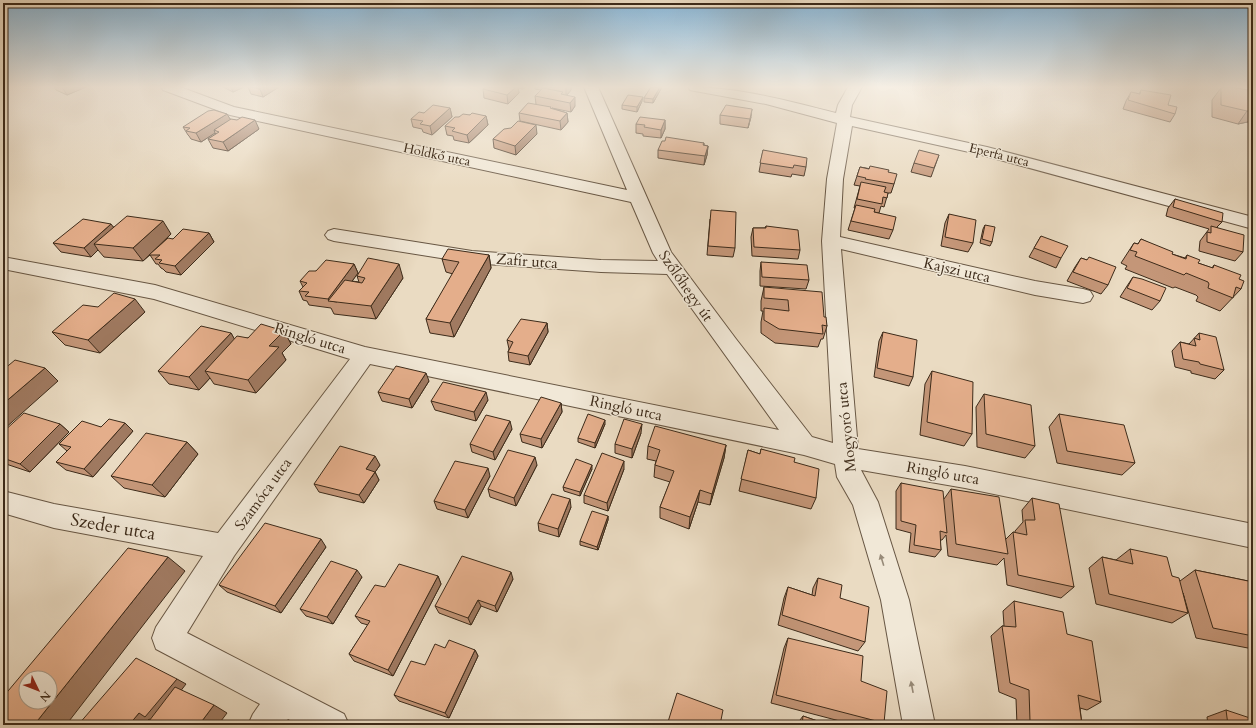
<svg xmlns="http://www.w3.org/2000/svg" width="1256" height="728" font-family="Cardo,serif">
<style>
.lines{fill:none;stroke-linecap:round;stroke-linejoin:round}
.minor-casing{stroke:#685744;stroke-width:2}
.minor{fill:#f1e8d7;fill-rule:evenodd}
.wall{fill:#c49678;stroke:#3d2b1a}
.shaded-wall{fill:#a07a61;stroke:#3d2b1a}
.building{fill:#e4ae8b;stroke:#3d2b1a;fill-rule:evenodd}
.oneway{fill:#978a78}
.labels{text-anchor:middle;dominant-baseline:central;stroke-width:3;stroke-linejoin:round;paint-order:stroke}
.far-street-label{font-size:13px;fill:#3d2b1a;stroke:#f1e8d7}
.street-label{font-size:15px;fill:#3d2b1a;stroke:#f1e8d7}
.near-street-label{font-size:18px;fill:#3d2b1a;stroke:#f1e8d7}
</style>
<rect width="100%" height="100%" fill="#eadbc2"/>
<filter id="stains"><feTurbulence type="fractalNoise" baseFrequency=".005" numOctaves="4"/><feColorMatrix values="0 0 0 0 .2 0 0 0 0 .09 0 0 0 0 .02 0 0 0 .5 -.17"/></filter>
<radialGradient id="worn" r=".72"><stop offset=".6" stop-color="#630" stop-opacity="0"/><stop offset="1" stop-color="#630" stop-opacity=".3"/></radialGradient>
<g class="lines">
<defs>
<path id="minor" d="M161,87H180L234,107L627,190L584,87H598L671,252L736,339L812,437L833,443L822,241L827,179L837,123L766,104L695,91L690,90L688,87C739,87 787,101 836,113L838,105L848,87H862L852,105L850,117L987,147L1253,217V229L978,154L852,126L843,179L840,237L1035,281L1083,289L1090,291L1093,296L1090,301L1083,303L1035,295L841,249L858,449L965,466L1253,524V548L965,488L861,470L878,502L909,600L935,725H903L881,600L853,505L837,477L835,464L804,455L370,364L234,556L187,633L344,714L349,725H300L288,719L283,725H248L253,714L260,704L156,649L152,638L156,627L203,556L54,528L3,513V491L54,504L218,533L350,359L154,299L3,269V257L155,285L365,347L779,430L667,274L601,272L472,263L334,241L328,239L325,235L328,231L334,229L472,251L601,260L658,261L653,253L631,202L230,115L163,90Z
M1232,87H1249L1253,89V99L1234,90Z"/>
</defs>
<use href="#minor" class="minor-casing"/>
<use href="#minor" class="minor"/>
</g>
<path class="wall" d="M54,87H86L67,95L56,90Z
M223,87H244L233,92Z
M248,87H279L263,97L251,94Z
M486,87H526L523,89L518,88L519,93L508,104L484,98L483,89Z
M535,87H571V90L567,95L575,106L571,112L552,108L567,113L568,122L561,130L520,121L519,113L536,104L535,96L541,90L535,89Z
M651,87H662L653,103L644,102V98Z
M1221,88L1253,93V120L1252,121L1238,124L1212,117V100Z
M1141,90L1168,105L1175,114L1170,122L1123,109L1126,101L1131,92L1139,94Z
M642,101L637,112L622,109V105Z
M450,108L452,117L432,135L423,132L422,129L413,127L411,119L424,113Z
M470,115L486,116L488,125L469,143L454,140L453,136L447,135L445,126L459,117Z
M720,115L751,117L748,128L720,124Z
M230,119L259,129L228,151L213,148L208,139L216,134L215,133L201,142L191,139L189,136L188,135L183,127Z
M665,120V129L661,138L643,136V134L636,133V124Z
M537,134L516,155L494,148L493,139Z
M704,143V145L708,146L707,155L704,165L658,158V150Z
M763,150L806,167L804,176L792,174L791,177L759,172Z
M939,155L931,177L911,172L914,163Z
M860,167L888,172L894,184L891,193H888L884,207L881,206L879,213L874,212L893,230L889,239L848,230L855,208H854L860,186L854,185Z
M1175,199L1222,222L1217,227L1243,252L1235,261L1199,251L1200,241L1209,229L1166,216L1168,208Z
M949,214L973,243L968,252L941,246L945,223Z
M710,219L735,248L733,257L707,255Z
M985,225L992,242L990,246L980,243L983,229Z
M766,226L800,250L798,259L752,256L751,237L753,228H765Z
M113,227L171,234L160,245L173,239L209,233L214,242L181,275L166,272L163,269L161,268L158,264H156L150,255L143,261L104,257L98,250L91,257L61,252L53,243Z
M1041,236L1061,258L1056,268L1029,257Z
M1141,239L1172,254L1185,258L1187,255L1198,263L1212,268L1214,265L1239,279L1241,289L1220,311L1196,301L1198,297L1196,295L1175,287L1173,288L1125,269L1127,266L1121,263L1134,243L1138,244Z
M489,255L491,268L454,337L430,333L426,319L453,274L446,272L442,259Z
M1081,258L1087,260L1108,285L1101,294L1067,281L1075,267Z
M761,262L809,280L806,289L760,286V271Z
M354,264L358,273L352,281L359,282L357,276L403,278L376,319L334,314L331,308L309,305L307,301L303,300L299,291L303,287L300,281L316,271Z
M1133,277L1160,301L1152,310L1120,297L1127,286Z
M764,287L824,317L827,326L823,339H821L818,347L775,343L761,333V322L763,311H761V301Z
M145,312L100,353L65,345L52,332Z
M547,323L548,332L530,365L509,361L508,352L509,349L507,340Z
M284,331L291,344L282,353L286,360L256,393L214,384L210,378L199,390L169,384L158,371L231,333L234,339L248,338Z
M883,332L913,377L909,386L874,377L879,341Z
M1199,333L1224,370L1215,379L1191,373V371L1175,367L1172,351L1180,342L1189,344Z
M932,371L972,434L964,446L920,435L925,384Z
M429,381L412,408L382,401L378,392Z
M984,394L1035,446L1025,458L977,447L976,407Z
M488,400L476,421L435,410L431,401Z
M561,403L562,412L542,448L522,442L520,434Z
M1059,414L1135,463L1122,475L1057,463L1049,427Z
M60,424L69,432L30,472L3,463V432Z
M605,424L595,448L578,442V438Z
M101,427L133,431L93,477L66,470L56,462L67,451L59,444Z
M512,429L495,460L472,452L470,444Z
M641,433L632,458L615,453V444Z
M187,442L198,454L165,497L124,488L111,476Z
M726,445L724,458L710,505L698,502L689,529L660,518V507L670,482L654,477L655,465L656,461L647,459L648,446Z
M761,449L794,462L816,498L811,509L739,491L748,450L760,454Z
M380,465L375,472L379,480L364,503L319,492L314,484Z
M537,465L516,506L490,497L488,489Z
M592,469L580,496L564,491L563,487Z
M624,469L608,511L584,503V495Z
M490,476L468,518L437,509L434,501Z
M901,483L944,499L951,489L1005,540L1013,532L1015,533V531L1023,522L1022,510L1032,498L1074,587L1061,598L1007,585L1004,558L997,565L948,556L946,535L942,540H940L941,550L935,557L909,552L911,533L896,529V491Z
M571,507L559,537L539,531L538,523Z
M608,516V520L598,550L580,545V541Z
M326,547L281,613L227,592L219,585Z
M1130,549L1172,576L1180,581L1195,570L1253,582V649L1196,638L1183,593L1188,613L1172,623L1096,604L1089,568L1102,557L1116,560Z
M438,576L441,584L393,676L354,661L349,654L368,625L361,623L355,616L385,587Z
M362,577L333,624L306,616L300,609Z
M818,578L840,598L865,642L858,651L778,625L784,598L788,587L812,595L813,588Z
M513,579L497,612L481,606L471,625L439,613L435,606Z
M1014,601L1067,634L1101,702L1087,710L1080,708L1082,725H1017L1016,699L999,692L991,636L1002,626H1004L1003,611Z
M788,638L861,681L884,723L882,725H855L771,703L784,648Z
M445,648L475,650L478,656L449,718L399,701L394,695L425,665Z
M1226,710L1253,725H1208L1207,717Z
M803,716L829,725H797V724Z"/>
<path class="shaded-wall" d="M62,87H86L67,95Z
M231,87H244L233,92Z
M263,87H279L263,97L260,89Z
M516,87H518L519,93L508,104L507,95Z
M566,87H571V90L566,96Z
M660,87H662L653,103V99Z
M575,97V106L571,112L570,103Z
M643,97L642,101L637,112V107Z
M450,108L452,117L432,135L430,126Z
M752,109L751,117L748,128L750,119Z
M1253,110V120L1252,121L1238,124L1247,111Z
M567,113L568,122L561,130L560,121Z
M227,114L232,122L214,130L215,133L201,142L196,133Z
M486,116L488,125L469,143L467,135Z
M255,120L259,129L228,151L223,142Z
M665,120V129L661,138V130Z
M536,125L537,134L516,155L515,146Z
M708,146L707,155L704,165L705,156Z
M163,221L171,234L143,261L133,248Z
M111,224L118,233L94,244L98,250L91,257L84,248Z
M209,233L214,242L181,275L175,266Z
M489,255L491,268L454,337L450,323Z
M354,264L358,273L337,302L330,301L328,299Z
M399,264L403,278L376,319L371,306Z
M135,299L145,312L100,353L88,340Z
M547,323L548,332L530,365L528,356Z
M284,331L291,344L282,353L286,360L256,393L248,380L269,346Z
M231,333L239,347L205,371L210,378L199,390L189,377Z
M45,368L58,381L3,430V404Z
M426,373L429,381L412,408L409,399Z
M486,392L488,400L476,421L474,412Z
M561,403L562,412L542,448L541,439Z
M605,420V424L595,448V443Z
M510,421L512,429L495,460L493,452Z
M125,423L133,431L93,477L84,469Z
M60,424L69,432L30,472L20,464Z
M642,424L641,433L632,458V449Z
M187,442L198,454L165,497L152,485Z
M726,445L724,458L710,505L712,494Z
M375,456L380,465L371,478L366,469Z
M535,457L537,465L516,506L514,498Z
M624,461V469L608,511L607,503Z
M592,465V469L580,496V492Z
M488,468L490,476L468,518L465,510Z
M375,472L379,480L364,503L359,495Z
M700,490L698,502L689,529L690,517Z
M570,499L571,507L559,537L558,529Z
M608,516V520L598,550L597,547Z
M321,539L326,547L281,613L275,606Z
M168,557L185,571L66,725H34Z
M357,570L362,577L333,624L327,617Z
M511,572L513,579L497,612L495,606Z
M438,576L441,584L393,676L388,670Z
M478,600L481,606L471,625L468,618Z
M475,650L478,656L449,718L445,713Z
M177,679L186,684L156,723L149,719L144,725H129L139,713Z
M214,705L227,713L218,725H199Z"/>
<path class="building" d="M252,87H263L260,89Z
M486,87H516L507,95L483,89Z
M651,87H660L653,99L644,98Z
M1230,87L1248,90L1253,93V110L1247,111L1221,105V88Z
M543,88L563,92L561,94L575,97L570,103L535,96Z
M1141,90L1171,95L1168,105L1177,107L1175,114L1128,100L1131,92L1140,94Z
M628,95L643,97L637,107L622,105Z
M528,103L551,107L550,108L567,113L560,121L519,113Z
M433,105L450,108L430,126L420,124L423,121L411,119L419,112L424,113Z
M726,105L752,109L750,119L720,115Z
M214,110L227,114L196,133L186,131L190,128L183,127L208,111Z
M472,113L486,116L467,135L452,131L455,128L445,126L455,117H459L463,114L470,115Z
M242,117L255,120L223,142L208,139L219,132L214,130L231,119L237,120Z
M640,117L665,120L661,130L644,127L645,125L636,124Z
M518,121L536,125L515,146L493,139L504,129L511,128Z
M666,137L704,143L703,145L708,146L705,156L658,150L662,141H665Z
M763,150L807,158L806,167L794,165L793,168L760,163Z
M919,150L939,155L934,168L914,163Z
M870,166L889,170L888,172L897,174L894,184L865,179L866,178L857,176L860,167L869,169Z
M861,182L886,187L884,192L888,193L887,198L883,197L882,204L857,199Z
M1175,199L1223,213L1222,222L1173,207Z
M856,205L875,209L874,212L896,217L893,230L851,221Z
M711,210L736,212L735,248L708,246Z
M949,214L976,220L973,243L945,237Z
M127,216L163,221L133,248L94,244Z
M83,219L111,224L84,248L53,243Z
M985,225L995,227L992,242L982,239Z
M766,226L798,230L800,250L754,247L753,228H766Z
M1211,226L1244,235L1243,252L1207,242V232L1211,233Z
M183,229L209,233L175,266L159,263L162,260L155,259L160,255H149L168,238L173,239Z
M1041,236L1068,246L1061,258L1034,248Z
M1141,239L1173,252L1172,254L1186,259L1187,255L1200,260L1198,263L1213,268L1214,265L1241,275L1239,279L1244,281L1241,289L1236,287L1233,298L1208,288L1209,284L1208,282L1186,273L1184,275L1135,256L1137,252L1130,250L1134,243L1138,244Z
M448,249L489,255L450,323L426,319L459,262L442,259Z
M1089,257L1116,267L1108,285L1073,272L1081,258L1087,260Z
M368,258L399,264L371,306L328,301L345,280L362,283L365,278L357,276Z
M326,260L354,264L328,299L305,296L309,292L299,291L307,283L300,281L309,271H316Z
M761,262L807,265L809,280L762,277Z
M1133,277L1142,279L1166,288L1160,301L1127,288Z
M764,287L822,292L824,317H826L827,326L822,325L823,334L779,329L764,320V308L789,311L788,300L764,298Z
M114,293L135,299L88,340L52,332L83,305L98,307Z
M521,319L547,323L528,356L508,352L513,342L507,340Z
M261,324L284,331L269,346L279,347L248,380L205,371L237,336L248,338Z
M201,326L231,333L189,377L158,371Z
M883,332L917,340L913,377L877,368Z
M1199,333L1216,337L1224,370L1200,364L1199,362L1183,359L1180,342L1196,346L1194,338L1200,340Z
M15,360L45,368L3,404V370Z
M396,366L426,373L409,399L378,392Z
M932,371L973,382L972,434L927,422Z
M443,382L486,392L474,412L431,401Z
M984,394L1031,405L1035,446L986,434Z
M541,397L561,403L541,439L520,434Z
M24,413L60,424L20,464L3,458V432Z
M588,414L605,420L595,443L578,438Z
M1059,414L1124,425L1135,463L1067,451Z
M486,415L510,421L493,452L470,444Z
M109,419L125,423L84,469L56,462L71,447L59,444L82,421L101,427Z
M624,419L642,424L632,449L615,444Z
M655,426L726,445L712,494L700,490L690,517L660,507L674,471L655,465L660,450L648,446Z
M146,433L187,442L152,485L111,476Z
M340,446L375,456L366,469L375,472L359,495L314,484Z
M761,449L795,458L794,462L819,469L816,498L741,479L748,450L760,454Z
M508,450L535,457L514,498L488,489Z
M602,453L624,461L607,503L584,495Z
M576,459L592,465L580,492L563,487Z
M455,461L488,468L465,510L434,501Z
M901,483L943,491L947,533L940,531L941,550L914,545L916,525L901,521Z
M951,489L999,497L1008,554L956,544Z
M552,494L570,499L558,529L538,523Z
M1032,498L1059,504L1074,587L1018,575L1013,532L1027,535L1025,520H1035Z
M592,511L608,516L597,547L580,541Z
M265,523L321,539L275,606L219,585Z
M128,548L168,557L34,725H3V697ZM26,678H50V702H26Z
M1130,549L1167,557L1172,576L1179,578L1188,613L1109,594L1102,557L1133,564Z
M462,556L511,572L495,606L478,600L468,618L435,606Z
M331,561L357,570L327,617L300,609Z
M399,564L438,576L388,670L349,654L370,621L355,616L375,585L385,587Z
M1195,570L1253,582V636L1213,628Z
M818,578L842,585L840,598L869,607L865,642L782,615L788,587L815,596Z
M1014,601L1063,612L1067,634L1092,641L1101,702L1078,695L1082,725H1045L1030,721L1029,690L1010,683L1002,626L1016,627Z
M788,638L863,656L861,681L887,691L884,723L776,695Z
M449,640L475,650L445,713L394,695L411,661L425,665L435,644L445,648Z
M136,658L177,679L145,717L139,713L129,725H78Z
M175,687L214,705L199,725H146Z
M677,693L723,710L720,725H667Z
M1226,710L1253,719V725H1228Z
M803,716L829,725H802Z"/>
<defs><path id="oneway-solid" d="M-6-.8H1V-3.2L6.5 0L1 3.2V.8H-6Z"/></defs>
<g class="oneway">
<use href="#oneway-solid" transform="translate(882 560) rotate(-107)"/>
<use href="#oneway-solid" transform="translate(912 687) rotate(-101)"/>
</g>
<linearGradient id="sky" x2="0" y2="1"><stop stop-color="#89b6d6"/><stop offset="0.46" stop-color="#f6efe4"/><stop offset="1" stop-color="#f6efe4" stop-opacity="0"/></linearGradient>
<rect width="1256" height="189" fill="url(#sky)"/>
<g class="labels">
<g class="far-street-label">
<text transform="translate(437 155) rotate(12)">Holdkő utca</text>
<text transform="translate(999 155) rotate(14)">Eperfa utca</text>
</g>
<g class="street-label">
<text transform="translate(527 261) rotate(4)">Zafír utca</text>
<text transform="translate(957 270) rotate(13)">Kajszi utca</text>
<text transform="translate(686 286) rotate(55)">Szőlőhegy út</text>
<text transform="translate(310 338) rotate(17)">Ringló utca</text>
<text transform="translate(626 408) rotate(12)">Ringló utca</text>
<text transform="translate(846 427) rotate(-96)">Mogyoró utca</text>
<text transform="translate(943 473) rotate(10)">Ringló utca</text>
<text transform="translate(263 494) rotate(-54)">Szamóca utca</text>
</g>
<g class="near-street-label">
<text transform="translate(113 527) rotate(10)">Szeder utca</text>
</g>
</g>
<rect width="1256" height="728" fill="none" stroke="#eadbc2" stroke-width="16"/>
<rect x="4" y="4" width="1248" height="720" fill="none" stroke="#3d2b1a" stroke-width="2"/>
<rect x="8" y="8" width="1240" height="712" fill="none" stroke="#3d2b1a"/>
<g transform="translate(38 690) rotate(133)"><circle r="19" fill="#f1e8d7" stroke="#a99c8b"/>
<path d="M0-3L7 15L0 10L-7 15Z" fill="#8f2418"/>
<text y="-6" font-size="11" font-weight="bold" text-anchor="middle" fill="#3d2b1a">N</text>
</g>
<rect width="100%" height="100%" filter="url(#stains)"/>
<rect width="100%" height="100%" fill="url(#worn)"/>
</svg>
